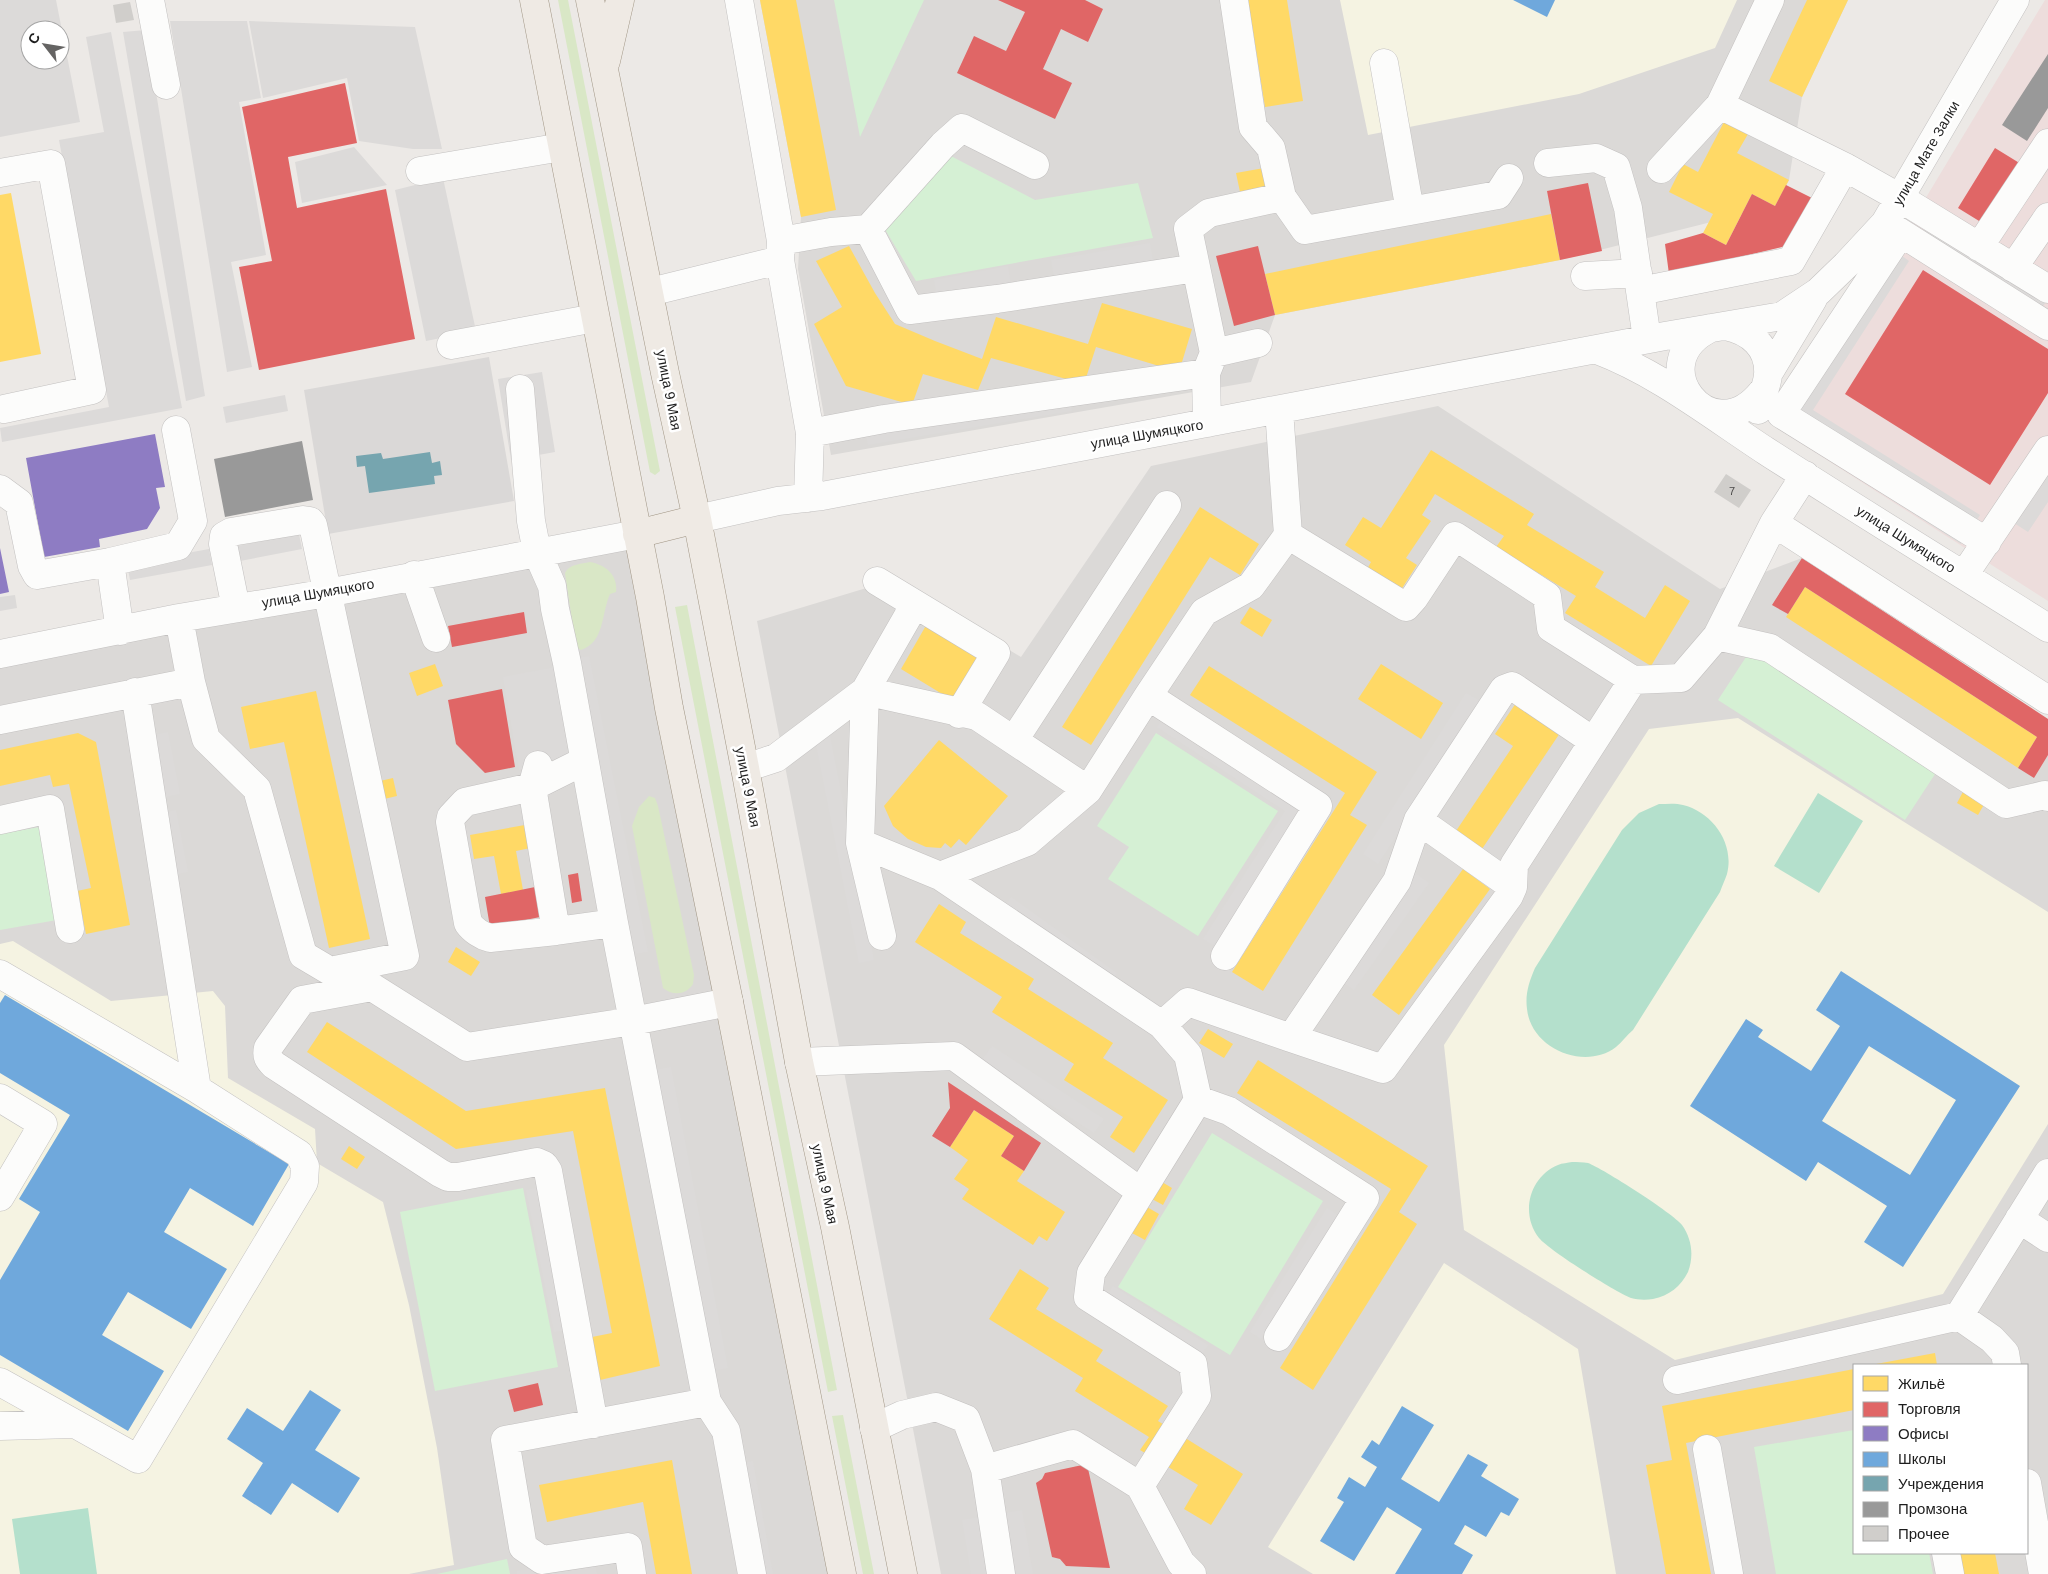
<svg xmlns="http://www.w3.org/2000/svg" width="2048" height="1574" font-family="Arial,sans-serif">
<style>
.residential{fill:#dbd9d7;fill-rule:evenodd}
.commercial{fill:#eddddc}
.education{fill:#f5f3e2}
.religious{fill:#dad8d7}
.grass{fill:#d9e7c6}
.park{fill:#d5f0d4}
.pitch{fill:#b4e0cc}
.parking{fill:#dcdad9;fill-rule:evenodd}
.homes{fill:#ffd966}
.shops{fill:#e06666}
.offices{fill:#8e7cc3}
.schools{fill:#6fa8dc;fill-rule:evenodd}
.public{fill:#76a5af}
.industry{fill:#999}
.building{fill:#d0cecb}
.lines{fill:none;stroke-linecap:round;stroke-linejoin:round}
.minor-casing{stroke:#c3c1c0;stroke-width:29}
.major-casing{stroke:#a09584;stroke-width:29}
.minor{stroke:#fcfcfb;stroke-width:28}
.major{stroke:#efeae4;stroke-width:28}
.labels{text-anchor:middle;dominant-baseline:central;stroke-width:5;stroke-linejoin:round;paint-order:stroke}
.number-label{font-size:11px;fill:#4a4948}
.street-label{font-size:14px;fill:#1d1d1d;stroke:#fff}
</style>
<rect width="100%" height="100%" fill="#ece9e6"/>
<path class="residential" d="M760,0H1848L1802,97L1789,180L1775,206L1560,260L1275,315L1251,382L831,455L798,269L801,217Z
M1438,406L1720,589L1802,558L2048,719V1574H941L757,621L893,580L1021,657L1151,466ZM1854,1365H2027V1553H1854Z
M637,534L842,1574H0V654Z"/>
<path class="commercial" d="M2045,0H2048V601L1777,428L1898,244Z"/>
<path class="education" d="M1340,0H1737L1715,48L1579,94L1368,135Z
M1738,718L2048,912V1124L1943,1294L1675,1360L1464,1230L1444,1045L1649,729Z
M13,941L111,1001L213,991L225,1006L228,1078L315,1129L317,1163L383,1202L409,1305L437,1448L454,1565L409,1574H0V944Z
M1444,1263L1578,1349L1616,1574H1313L1268,1547Z"/>
<path class="religious" d="M489,357L514,501L328,534L304,390Z"/>
<path class="grass" d="M558,0H568L660,471L655,475L650,472Z
M590,562C606,565 618,575 616,592L610,594C601,614 605,642 581,650L576,647L565,573C569,564 581,564 590,562Z
M687,605L837,1390L828,1392L675,607Z
M649,796L655,798L658,806L694,975L693,984C686,995 673,996 663,988L632,826L639,807Z
M843,1415L874,1574H863L832,1416Z"/>
<path class="park" d="M834,0H924L860,137Z
M947,154L1035,200L1138,183L1153,238L916,281L883,226Z
M1746,657L1778,662L1939,768L1905,820L1718,700Z
M1156,733L1278,811L1198,936L1108,879L1129,847L1097,826Z
M40,827L57,920L0,930V834Z
M1212,1133L1323,1201L1230,1355L1118,1287Z
M523,1188L558,1367L435,1391L400,1212Z
M1854,1430V1553H1929L1933,1574H1776L1754,1447Z
M507,1559L510,1574H437Z"/>
<path class="pitch" d="M1818,793L1863,821L1819,893L1774,866Z
M1659,804C1667,804 1676,803 1683,805C1712,812 1735,843 1727,874C1725,880 1722,886 1720,892L1633,1030C1627,1035 1622,1042 1616,1047C1585,1071 1531,1049 1527,1009C1525,994 1529,982 1535,968L1622,830L1639,813Z
M1572,1162C1577,1162 1583,1162 1588,1163C1602,1168 1674,1214 1682,1225C1692,1239 1694,1256 1688,1272C1681,1286 1669,1296 1653,1299C1646,1300 1638,1300 1631,1298C1614,1291 1550,1251 1539,1238C1520,1214 1529,1177 1558,1165C1562,1163 1568,1163 1572,1162Z
M88,1508L97,1574H20L12,1519Z"/>
<path class="parking" d="M0,0H56L80,122L0,137ZM30,30H60V60H30Z
M170,21H247L261,98L239,102L266,255L231,262L252,367L227,372Z
M249,21L415,27L442,149H413L359,141L347,78L263,98Z
M146,30L205,396L186,401L123,32Z
M111,32L182,408L2,442L0,428L109,407L59,140L104,132L86,37Z
M354,147L387,185L302,203L295,162Z
M443,178L476,331L426,341L395,190Z
M1927,226L2046,302L2039,312L1920,237Z
M1150,243L1153,262L1054,278L1051,260Z
M1894,250L1909,261L1813,410L1980,515L1961,544L1780,429Z
M1008,266L1011,285L937,298L934,280Z
M542,372L555,452L511,460L498,379Z
M285,395L288,411L226,423L223,407Z
M1070,399L1072,411L868,445L865,432Z
M2048,470V502L2028,532L2014,523Z
M299,534L302,549L240,561L237,546Z
M209,549L212,565L130,580L127,564Z
M15,595L17,608L0,611V597Z
M589,656L648,952L635,954L576,658Z
M561,666L574,744L566,759L519,770L503,677Z
M1466,693L1482,702L1378,864L1363,854Z
M1165,716L1305,807L1215,946L1203,939L1285,811L1157,727Z
M168,732L180,794L165,797L153,735Z
M830,736L874,960L859,963L815,739Z
M176,810L188,872L172,875L161,813Z
M1415,873L1429,883L1354,990L1340,980Z
M1011,897L1117,973L1109,984L1004,908Z
M992,1046L1104,1119L1094,1133L982,1060Z
M671,1067L728,1368L712,1371L654,1070Z
M540,1187L568,1330L554,1332L526,1190Z
M1327,1208L1339,1216L1261,1339L1250,1332Z
M1113,1286L1208,1345L1199,1359L1104,1300Z
M753,1461L773,1574H759L739,1463Z
M1022,1510L1033,1574H971L962,1520Z
M594,1558L597,1574H517V1571Z"/>
<path class="homes" d="M760,0H796L836,210L801,217Z
M1248,0H1287L1303,101L1265,107Z
M1807,0H1848L1802,97L1769,81Z
M1724,122L1748,134L1737,153L1789,180L1775,206L1752,194L1726,245L1703,233L1713,214L1669,192L1683,164L1698,172Z
M1264,168L1268,187L1240,192L1236,173Z
M11,193L41,354L0,362V195Z
M1551,214L1560,260L1275,315L1265,274Z
M849,246L875,293L895,324L935,341L982,359L996,317L1088,344L1102,303L1192,329L1179,372L1096,347L1084,384L991,358L978,390L923,374L912,405L846,386L814,324L842,307L816,261Z
M1431,450L1534,514L1527,525L1604,572L1595,587L1645,618L1665,585L1690,601L1651,666L1565,613L1576,596L1496,547L1504,536L1435,494L1422,515L1431,521L1406,558L1417,565L1399,593L1366,571L1371,562L1345,545L1363,517L1381,528Z
M1200,507L1259,544L1240,575L1210,557L1091,745L1062,727Z
M1805,587L2037,737L2018,768L1786,617Z
M1250,607L1272,620L1262,637L1240,623Z
M928,622L980,653L952,700L901,669Z
M435,664L443,686L417,696L409,673Z
M1381,664L1443,703L1421,739L1358,699Z
M1209,666L1377,772L1350,815L1367,825L1263,991L1232,972L1345,793L1190,695Z
M316,691L370,939L329,948L284,742L250,749L241,707Z
M1516,703L1560,733L1482,849L1456,831L1513,746L1495,734Z
M78,733L96,742L130,925L86,934L77,891L91,888L69,784L53,787L50,775L0,786V750Z
M939,740L1008,796L966,845L959,839L951,848L945,843L941,848L926,847L908,839L893,826L884,806Z
M393,778L397,796L384,799L380,781Z
M1965,788L1986,801L1978,815L1957,803Z
M536,823L540,846L516,851L523,890L501,894L494,856L474,859L470,835Z
M1463,869L1490,889L1399,1015L1372,995Z
M939,904L966,922L960,933L1034,979L1028,989L1113,1043L1103,1058L1168,1100L1134,1153L1110,1137L1123,1117L1064,1080L1074,1064L992,1012L1002,997L915,942Z
M456,947L480,962L471,976L448,962Z
M327,1022L466,1111L605,1088L660,1366L600,1380L592,1337L612,1333L573,1131L456,1149L307,1052Z
M1208,1029L1233,1044L1224,1058L1199,1043Z
M1258,1060L1428,1166L1399,1212L1417,1224L1313,1390L1280,1368L1391,1189L1237,1093Z
M974,1110L1014,1136L1001,1156L1024,1171L1017,1181L1065,1212L1047,1241L1039,1236L1033,1245L962,1199L969,1189L954,1179L968,1160L950,1147Z
M349,1146L365,1157L357,1169L341,1159Z
M1162,1182L1172,1188L1163,1205L1152,1199Z
M1147,1207L1159,1214L1145,1240L1132,1233Z
M1020,1269L1049,1288L1036,1309L1103,1350L1096,1361L1168,1406L1158,1421L1243,1474L1211,1525L1184,1509L1198,1485L1140,1450L1149,1437L1075,1391L1083,1378L989,1319Z
M1935,1353L1937,1365H1876V1364Z
M1854,1369V1410L1686,1443L1711,1574H1666L1646,1465L1672,1460L1662,1406Z
M672,1460L692,1574H656L643,1502L547,1522L539,1485Z
M1957,1553H1995L1999,1574H1961Z"/>
<path class="shops" d="M998,0H1085L1103,9L1088,42L1061,29L1043,69L1072,83L1055,119L957,73L974,36L1006,51L1025,12Z
M345,83L357,143L288,157L297,208L386,189L415,339L259,370L239,267L272,261L242,107Z
M1995,148L2021,164L1984,224L1958,208Z
M1588,183L1602,251L1560,260L1547,191Z
M1786,185L1814,199L1790,245L1669,274L1665,244L1703,233L1726,245L1752,194L1775,206Z
M1258,246L1275,315L1234,326L1216,256Z
M1923,270L2048,349V393L1990,485L1845,394Z
M1802,558L2048,719V755L2034,778L2018,768L2037,737L1805,587L1788,614L1772,605Z
M524,612L527,633L452,647L448,626Z
M502,689L515,767L485,773L456,744L448,700Z
M578,873L582,901L572,903L568,875Z
M540,886L545,916L490,927L485,897Z
M948,1082L1041,1143L1024,1171L1001,1156L1014,1136L974,1110L950,1147L932,1136L950,1108Z
M538,1383L543,1405L514,1412L508,1390Z
M1087,1464L1110,1568L1066,1566L1060,1559L1052,1557L1036,1483L1042,1479L1045,1473Z"/>
<path class="offices" d="M155,434L165,487L156,488L160,508L147,529L99,539L100,547L44,557L26,458Z
M0,548L9,592L0,594Z"/>
<path class="schools" d="M1513,0H1555L1547,17Z
M1841,971L2020,1086L1903,1267L1864,1242L1887,1206L1818,1162L1806,1181L1690,1106L1746,1019L1763,1030L1758,1037L1811,1071L1840,1026L1816,1010ZM1869,1046L1956,1100L1910,1175L1822,1121Z
M5,995L289,1164L253,1226L190,1188L164,1232L227,1269L191,1329L128,1292L102,1335L164,1371L128,1431L0,1355V1280L40,1212L19,1199L70,1115L0,1073V1003Z
M310,1390L341,1410L315,1450L360,1478L338,1513L292,1483L271,1515L242,1496L263,1463L227,1439L247,1408L283,1431Z
M1402,1406L1434,1425L1401,1479L1439,1502L1468,1454L1488,1465L1481,1476L1519,1499L1509,1516L1501,1512L1486,1537L1465,1525L1454,1544L1473,1555L1462,1574H1395L1422,1529L1387,1507L1354,1561L1320,1541L1344,1502L1337,1498L1349,1477L1365,1487L1377,1467L1361,1457L1372,1440L1379,1445Z"/>
<path class="public" d="M430,452L432,463L440,461L442,475L434,476L435,484L369,493L365,466L357,467L356,456L381,453L383,459Z"/>
<path class="industry" d="M2048,54V108L2027,141L2002,125Z
M302,441L313,500L225,517L214,459Z"/>
<path class="building" d="M130,2L134,20L116,23L113,5Z
M1726,474L1751,490L1739,508L1714,492Z"/>
<g class="lines">
<defs>
<path id="minor" d="M150,0L166,85
M739,0L781,241L780,260L810,433L808,498
M1234,0L1253,127L1271,148L1282,197L1305,230L1498,195L1509,178
M1770,0L1720,105L1845,167L1900,198L2048,289
M1384,63L1410,211
M1548,163L1596,158L1616,167L1628,208L1647,339
M1661,169L1720,105
M420,171L562,147
M0,173L51,164L92,390L4,409
M1887,224L2048,326
M868,229L943,145L962,128L1035,165
M1901,233L1781,414L1987,542
M781,241L831,232L868,229L910,310L997,299L1196,268
M1979,247L2048,143
M2013,268L2048,217
M1585,276L1638,273
M1640,291L1791,261L1845,167
M650,292L780,260
M1726,326C1750,331 1770,347 1768,375C1767,386 1761,398 1758,410
M1711,328C1639,362 1711,456 1762,392
M451,345L595,318
M1597,350C1658,373 1711,415 1766,451C1859,511 1954,569 2048,628
M1214,353L1258,343
M1768,374L1813,299
M520,389L531,521L537,552L552,586L555,609L567,663L614,923L707,1402L726,1431L752,1574
M1207,423L1206,373L1214,353L1188,229L1209,213L1282,197
M810,433L884,419L1206,373
M0,489L19,503L32,566L37,575L110,562
M697,519L778,501L822,496L1665,336L1782,316L1818,292L1846,265L1885,223L2015,0
M1774,523L2048,700
M1288,535L1406,607L1414,598L1455,536L1547,596L1551,628L1633,680L1681,678L1717,636L1774,523L1805,475
M414,575L436,638
M1964,575L2048,450
M877,581L915,604
M179,618L191,682L206,739L257,789L303,955L330,971L405,956L313,525L310,521L303,520L231,532L224,536L223,544L236,608
M120,631L110,562L178,546L193,521L176,430
M1717,636L1770,648L2006,804L2045,795L2048,797
M0,654L179,618L327,593L637,534
M135,692L197,1089
M959,714L996,653L915,604L865,691L860,843L940,876L1027,842L1088,790L1148,696
M0,720L191,682
M1014,740L1167,505
M1593,741L1512,686L1504,689L1418,820L1397,881L1291,1038L1383,1069L1509,896L1513,887L1514,865L1633,680
M584,761L532,787L556,931L614,923
M538,765L532,787L465,802L451,817L450,822L468,923C473,930 482,936 490,938L556,931
M745,768L776,758L865,691L977,716L1088,790
M0,820L50,809L70,929
M1418,820L1513,887
M860,843L882,936
M940,876L1162,1025L1188,1055L1198,1100L1091,1273L1088,1297L1193,1364L1197,1396L1140,1486
M1225,956L1318,806L1148,696L1204,612L1251,586L1288,535L1279,410
M0,974L197,1089L299,1154L305,1166L304,1182L138,1459L0,1382
M1162,1025L1188,1002L1291,1038
M799,1062L954,1056L1141,1192
M0,1098L43,1124L0,1197
M1198,1100L1229,1111L1365,1198L1278,1337
M2019,1219L2048,1238
M1959,1316L2048,1173
M1677,1380L1959,1316L1992,1339L2005,1353L2007,1365
M594,1424L548,1171L544,1165L537,1162L458,1177H448L440,1173L274,1065C268,1059 266,1056 268,1048L302,1000L372,987L467,1047L633,1021L729,1002
M0,1426L73,1424
M874,1428L902,1415L936,1407L966,1419L985,1469L1073,1444L1140,1486L1181,1563L1192,1574
M1707,1449L1729,1574
M985,1469L1001,1574
M2027,1483L2043,1574
M1946,1553L1950,1574
M632,1574L628,1547L542,1560L523,1547L505,1440L707,1402"/>
<path id="major" d="M534,0L650,597L669,708L729,1002L842,1574
M590,0L665,373L697,519L745,768L799,1062L835,1227L903,1574
M606,61L620,0
M637,534L697,519"/>
</defs>
<use href="#minor" class="minor-casing"/>
<use href="#major" class="major-casing"/>
<use href="#minor" class="minor"/>
<use href="#major" class="major"/>
</g>
<g class="labels">
<g class="number-label">
<text x="1732" y="491">7</text>
</g>
<g class="street-label">
<text transform="translate(1926 153) rotate(-60)">улица Мате Залки</text>
<text transform="translate(669 390) rotate(79)">улица 9 Мая</text>
<text transform="translate(1147 434) rotate(-10)">улица Шумяцкого</text>
<text transform="translate(1906 539) rotate(32)">улица Шумяцкого</text>
<text transform="translate(318 593) rotate(-10)">улица Шумяцкого</text>
<text transform="translate(748 787) rotate(79)">улица 9 Мая</text>
<text transform="translate(825 1184) rotate(78)">улица 9 Мая</text>
</g>
</g>
<rect x="1853" y="1364" width="175" height="190" fill="#ffffff" stroke="#a5a5a5"/>
<rect x="1863" y="1376" width="25" height="15" fill="#ffd966" stroke="#a5a5a5"/>
<text x="1898" y="1389" font-size="15" fill="#1d1d1d">Жильё</text>
<rect x="1863" y="1402" width="25" height="15" fill="#e06666" stroke="#a5a5a5"/>
<text x="1898" y="1414" font-size="15" fill="#1d1d1d">Торговля</text>
<rect x="1863" y="1426" width="25" height="15" fill="#8e7cc3" stroke="#a5a5a5"/>
<text x="1898" y="1439" font-size="15" fill="#1d1d1d">Офисы</text>
<rect x="1863" y="1452" width="25" height="15" fill="#6fa8dc" stroke="#a5a5a5"/>
<text x="1898" y="1464" font-size="15" fill="#1d1d1d">Школы</text>
<rect x="1863" y="1476" width="25" height="15" fill="#76a5af" stroke="#a5a5a5"/>
<text x="1898" y="1489" font-size="15" fill="#1d1d1d">Учреждения</text>
<rect x="1863" y="1502" width="25" height="15" fill="#999999" stroke="#a5a5a5"/>
<text x="1898" y="1514" font-size="15" fill="#1d1d1d">Промзона</text>
<rect x="1863" y="1526" width="25" height="15" fill="#d0cecb" stroke="#a5a5a5"/>
<text x="1898" y="1539" font-size="15" fill="#1d1d1d">Прочее</text>
<g transform="translate(45 45) rotate(301)"><circle r="24" fill="#ffffff" stroke="#a5a5a5"/>
<path d="M0-4L9 19L0 12L-9 19Z" fill="#656463"/>
<text y="-8" font-size="14" font-weight="bold" text-anchor="middle" fill="#1d1d1d">С</text>
</g>
</svg>
